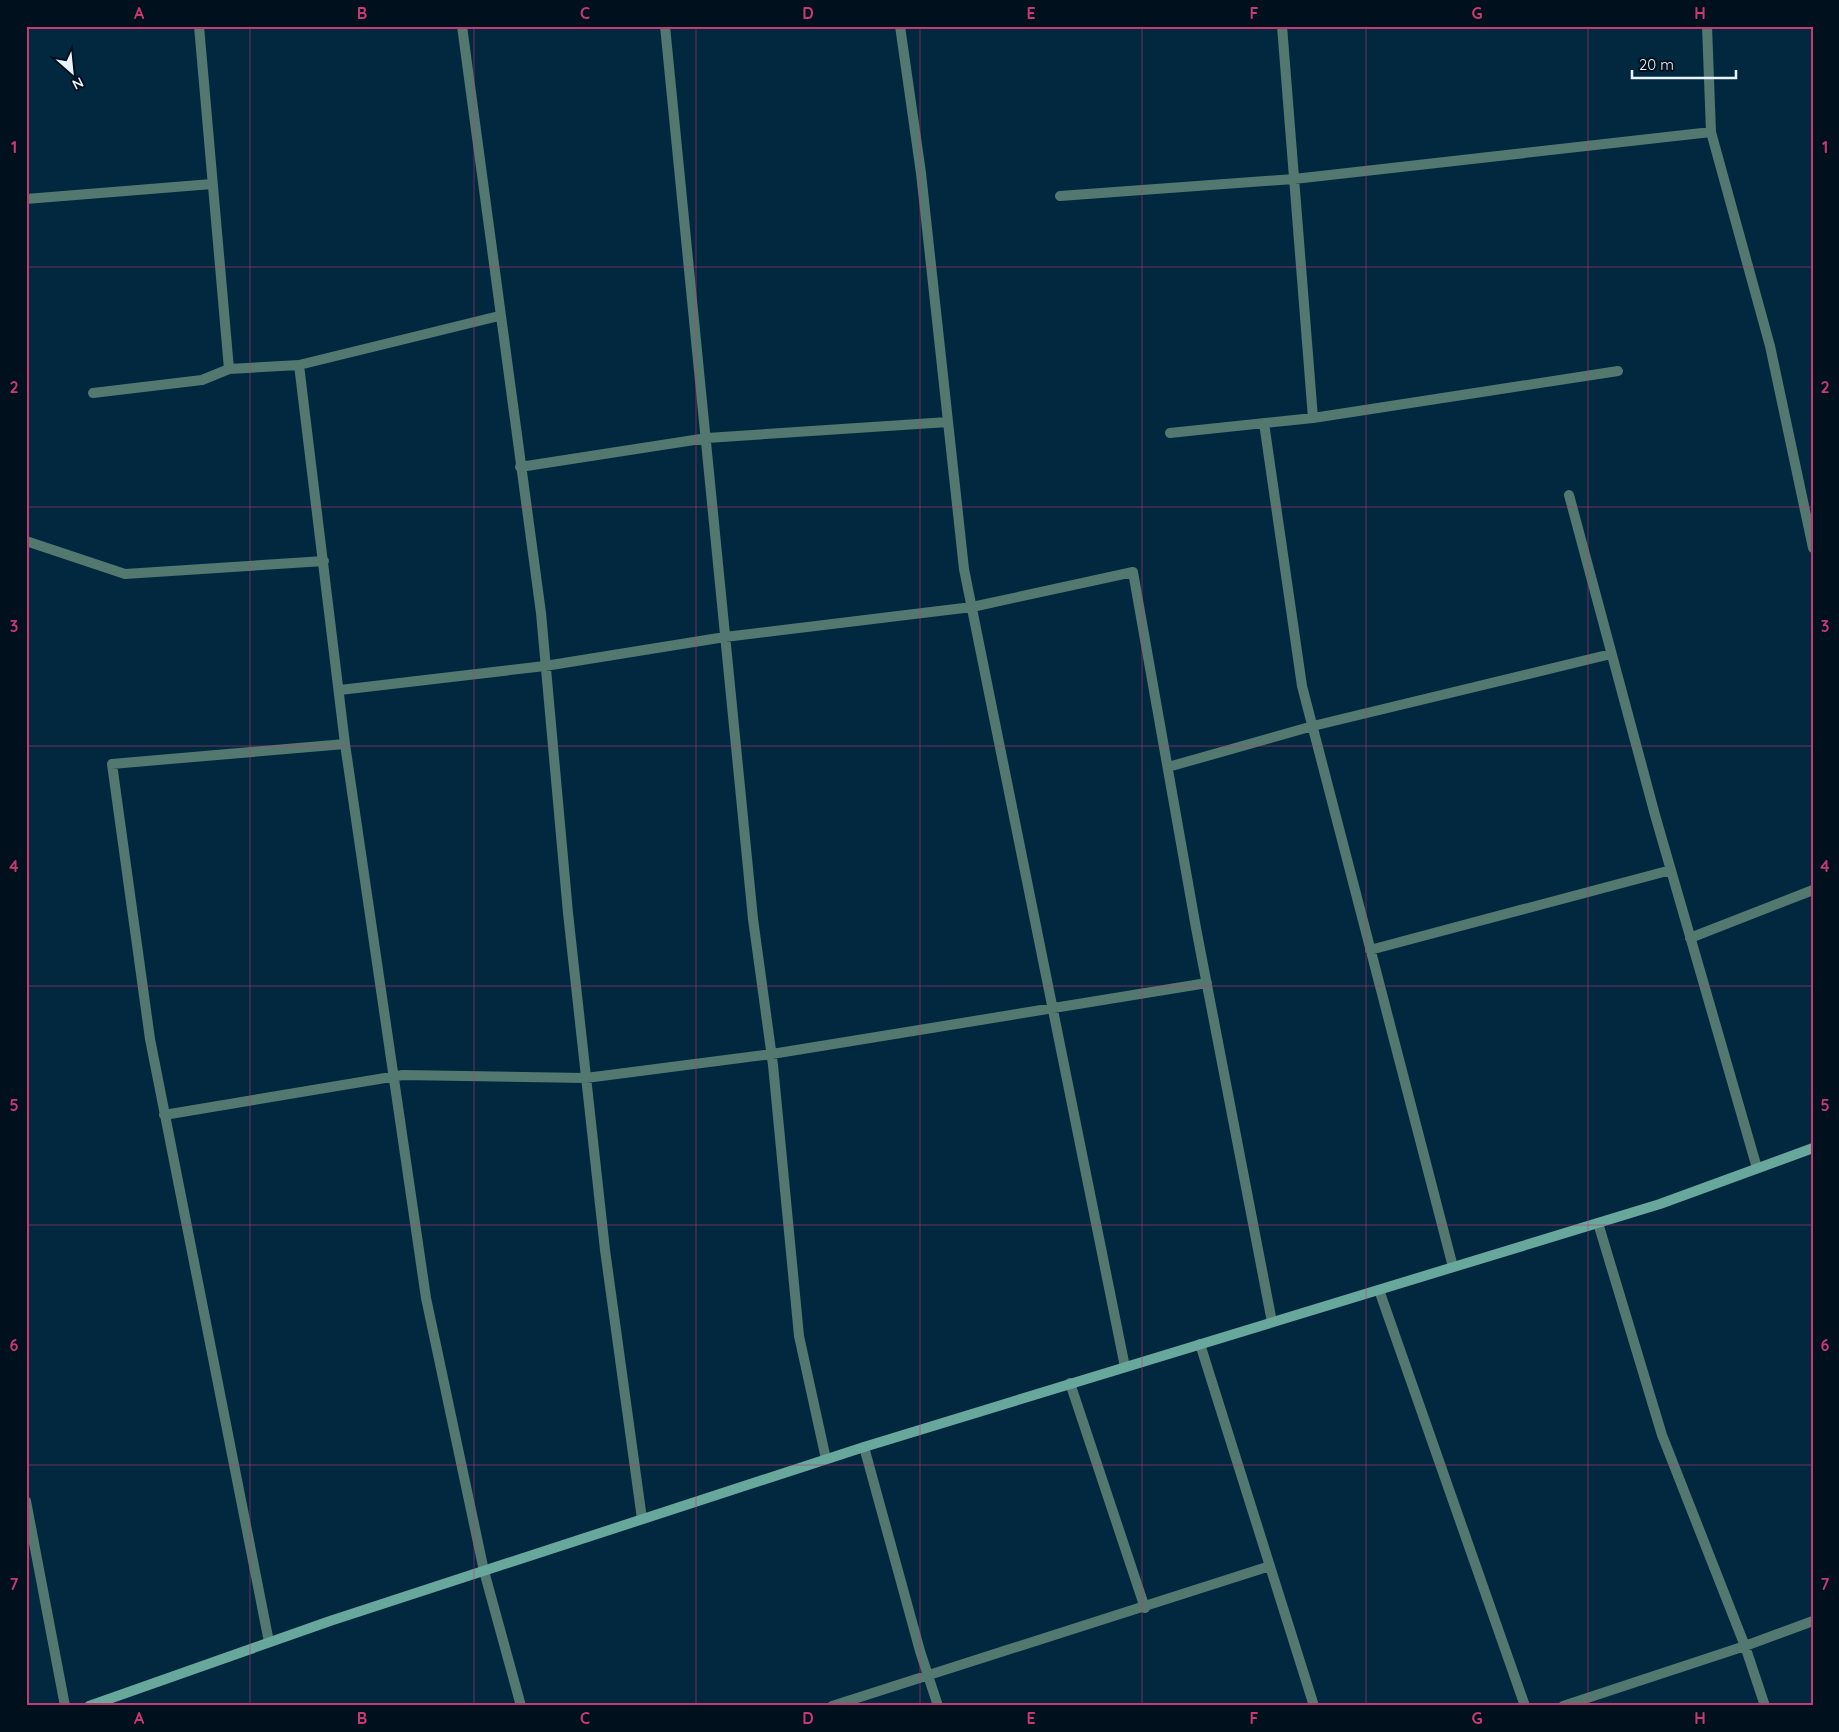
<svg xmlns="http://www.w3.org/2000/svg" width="1839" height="1732" font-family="Quicksand,sans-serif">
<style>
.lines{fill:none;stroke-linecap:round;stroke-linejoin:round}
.street{stroke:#527870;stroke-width:10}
.secondary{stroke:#68a79b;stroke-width:10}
.grid{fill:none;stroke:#c83974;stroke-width:1;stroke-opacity:0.55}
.neatline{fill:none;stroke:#c83974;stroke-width:2}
.grid-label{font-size:16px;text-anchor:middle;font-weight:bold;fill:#c83974}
</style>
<rect width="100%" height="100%" fill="#02283f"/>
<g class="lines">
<path class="street" d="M199,26L229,369L299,365L345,744L426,1298L484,1571L521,1706
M462,26L541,613L568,913L605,1250L642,1519
M665,26L753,919L773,1065L799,1336L826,1459
M900,26L921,173L964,569L1125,1367
M1282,26L1313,418
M1707,26L1711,132L1770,346L1813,548
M1060,196L1294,179L1711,132
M26,199L212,184
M299,365L499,316
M93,393L202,380L229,369
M1264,423L1302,686L1453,1267
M1170,433L1313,418L1618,371
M520,467L707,438L948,422
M1569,495L1655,815L1757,1168
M26,541L125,574L324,561
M340,690L545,666L725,637L972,607L1133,572L1196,928L1272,1322
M1168,767L1313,726L1611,654
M1690,938L1813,890
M1370,950L1671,870
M164,1115L403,1075L586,1078L772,1054L1207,983
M1598,1223L1662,1435L1745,1646L1765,1706
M1379,1290L1525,1706
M1200,1344L1314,1706
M1070,1383L1145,1608
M864,1447L920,1651L938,1706
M26,1501L65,1706
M269,1642L150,1039L112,764L345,744
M832,1706L1270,1566
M1563,1706L1745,1646L1813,1621"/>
<path class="secondary" d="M89,1706L330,1621L864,1447L1660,1204L1813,1148"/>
</g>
<path class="grid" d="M250,26V1706M474,26V1706M696,26V1706M920,26V1706M1142,26V1706M1366,26V1706M1588,26V1706M26,267H1813M26,507H1813M26,746H1813M26,986H1813M26,1225H1813M26,1465H1813"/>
<rect width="1839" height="1732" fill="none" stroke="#00101d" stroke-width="55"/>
<g transform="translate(72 72) rotate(153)" stroke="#00101d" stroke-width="4" paint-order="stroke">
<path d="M0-4L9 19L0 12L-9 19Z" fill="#e7f4ff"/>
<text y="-8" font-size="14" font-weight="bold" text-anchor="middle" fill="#e7f4ff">N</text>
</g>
<path d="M1632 70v8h104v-8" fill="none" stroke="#e7f4ff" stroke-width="2.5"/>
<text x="1639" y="70" font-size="15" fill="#e7f4ff" stroke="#00101d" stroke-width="4" paint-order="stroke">20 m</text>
<rect x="28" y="28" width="1784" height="1676" class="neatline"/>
<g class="grid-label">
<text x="139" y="19">A</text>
<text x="362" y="19">B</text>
<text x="585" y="19">C</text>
<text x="808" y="19">D</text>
<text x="1031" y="19">E</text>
<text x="1254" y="19">F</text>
<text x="1477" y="19">G</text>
<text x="1700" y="19">H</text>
<text x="14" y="153">1</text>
<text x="1825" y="153">1</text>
<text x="14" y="393">2</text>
<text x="1825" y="393">2</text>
<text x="14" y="632">3</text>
<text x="1825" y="632">3</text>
<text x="14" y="872">4</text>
<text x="1825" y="872">4</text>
<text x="14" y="1111">5</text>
<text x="1825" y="1111">5</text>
<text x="14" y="1351">6</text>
<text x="1825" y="1351">6</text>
<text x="14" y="1590">7</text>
<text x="1825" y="1590">7</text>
<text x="139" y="1724">A</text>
<text x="362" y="1724">B</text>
<text x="585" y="1724">C</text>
<text x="808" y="1724">D</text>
<text x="1031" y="1724">E</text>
<text x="1254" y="1724">F</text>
<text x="1477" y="1724">G</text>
<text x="1700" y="1724">H</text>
</g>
</svg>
